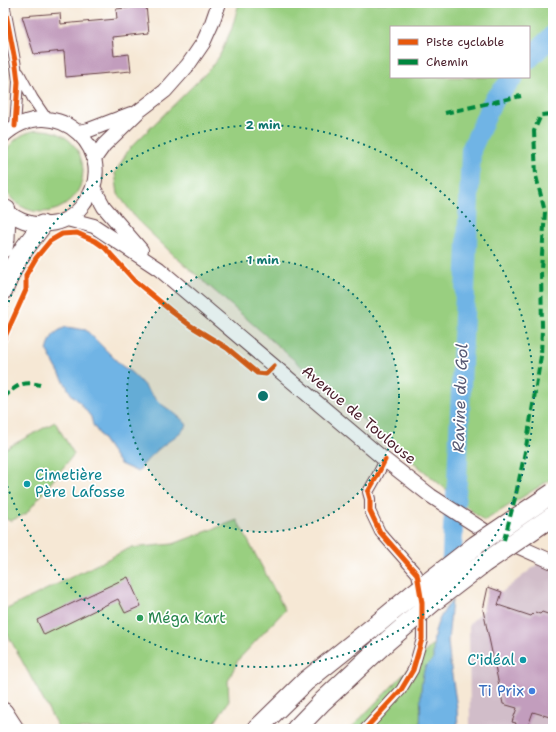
<svg xmlns="http://www.w3.org/2000/svg" width="556" height="732" font-family="'Shantell Sans',sans-serif">
<style>
.industrial{fill:#d1bdc9}
.green{fill:#99cf80;stroke:#727756;fill-rule:evenodd}
.water{fill:#6fb4e5;stroke:#5c6a88}
.lines{fill:none;stroke-linecap:round;stroke-linejoin:round}
.river{stroke:#6fb4e5;stroke-width:20}
.building{fill:#c29dbd}
.street-casing{stroke:#643d44;stroke-width:12}
.secondary-casing{stroke:#643d44;stroke-width:16}
.highway-casing{stroke:#643d44;stroke-width:21}
.street{stroke:#fff;stroke-width:10}
.secondary{stroke:#fff;stroke-width:14}
.highway{stroke:#fff;stroke-width:19}
.highway-bridge-casing{stroke:#643d44;stroke-width:21;stroke-linecap:butt}
.highway-bridge{stroke:#fff;stroke-width:19}
.quiet{stroke:#00873e;stroke-width:4;stroke-dasharray:8 4;stroke-linecap:butt}
.cycleway-casing{stroke:#fff;stroke-width:8}
.cycleway{stroke:#e8590c;stroke-width:5}
.ring{fill:none;stroke:#0f766e;stroke-width:2;stroke-dasharray:2 4}
.culture-dot{fill:#0f9aa8;stroke:#fff;stroke-width:1.5}
.leisure-dot{fill:#2e9e5b;stroke:#fff;stroke-width:1.5}
.shop-dot{fill:#3f7fe0;stroke:#fff;stroke-width:1.5}
.labels{text-anchor:middle;dominant-baseline:central;stroke-width:3.5;stroke-linejoin:round;paint-order:stroke}
.street-label{font-size:15px;fill:#4a1f2b;stroke:#fff}
.culture-label{font-size:15px;fill:#0d838f;stroke:#fff;text-anchor:start}
.leisure-label{font-size:15px;fill:#27864d;stroke:#fff;text-anchor:start}
.shop-label{font-size:15px;fill:#366cbe;stroke:#fff;text-anchor:end}
.water-label{font-size:16px;font-style:italic;fill:#595b75;stroke:#fff}
.centre{fill:#0f766e;stroke:#fff;stroke-width:2}
.ring-label{font-size:12px;text-anchor:middle;font-weight:bold;fill:#0f766e;stroke:#fff;stroke-width:3.5;stroke-linejoin:round;paint-order:stroke}
</style>
<rect width="100%" height="100%" fill="#fff"/>
<filter id="ink" filterUnits="userSpaceOnUse"><feTurbulence type="fractalNoise" baseFrequency=".025" numOctaves="2"/><feDisplacementMap in="SourceGraphic" scale="8" xChannelSelector="R" yChannelSelector="G"/><feConvolveMatrix kernelMatrix="1 2 1 2 8 2 1 2 1" color-interpolation-filters="sRGB"/></filter>
<filter id="wash" filterUnits="userSpaceOnUse"><feTurbulence type="fractalNoise" baseFrequency=".012" numOctaves="4" result="noise"/><feDisplacementMap in="SourceGraphic" scale="16" xChannelSelector="R" yChannelSelector="G"/><feGaussianBlur stdDeviation="0.9" result="paint"/><feColorMatrix in="noise" values="0 0 0 0 0 0 0 0 0 0 0 0 0 0 0 0 0 1.4 0 .05"/><feComposite in="paint" operator="in"/></filter>
<g filter="url(#wash)">
<rect width="100%" height="100%" fill="#f6e8d5"/>
<path class="industrial" d="M553,552V729H470L469,624L502,592Z"/>
<path class="green" d="M239,3H553V478L484,521L376,431L179,260L137,220L118,194L115,173L129,149L208,71L219,57L232,28ZM391,27H529V77H391Z
M1 171a41 41 0 1 1 82 0a41 41 0 1 1-82 0Z
M55,422L74,454L26,514L10,521L3,517V450Z
M237,520L285,610L238,660L228,681L229,701L215,722L205,729H59L3,626V611L130,548L173,544Z
M437,640L433,729H350Z"/>
<path class="water" d="M66,327L86,330L122,366C138,375 147,391 160,403C169,410 180,416 187,425C181,433 173,438 165,444C155,452 145,461 138,472L120,464L93,425L91,417L80,403L71,394L47,351C51,337 52,333 66,327Z
M452,600L448,641L450,662L457,708L458,729H420C421,715 419,677 426,666C428,664 431,661 433,659C433,632 435,622 452,600Z"/>
<g class="lines">
<path class="river" d="M529,59L553,35
M451,580L453,527L457,482L471,150L493,101L514,77"/>
</g>
<g id="blocks">
<path class="building" d="M146,6L149,33L112,37L114,56L129,54L131,71L66,77L64,51L34,54L22,16L60,13L61,24L117,19L116,9Z
M128,577L141,606L125,613L118,599L44,635L37,620Z
M488,587L502,592L498,605L531,616L535,612L540,614L542,612L553,616V718L533,712L527,729H514L516,723L512,722L517,708L503,704L483,610Z"/>
</g>
</g>
<g filter="url(#ink)">
<use href="#blocks" fill-opacity="0" stroke="#643d44" stroke-width="1"/>
<g class="lines">
<defs>
<path id="street" d="M4,3L16,66L18,82L15,126
M19,73L33,99L46,118
M385,460L376,478L368,492L370,499V511L380,532L417,574L421,592
M365,729L401,690L413,670L422,639V612"/>
<path id="secondary" d="M78,132L89,130L131,114
M3,136C57,87 124,155 83,205C75,215 63,223 50,224C32,226 15,220 3,207
M94,159L104,145L139,111L165,91L188,65L203,43L212,23L219,3
M93,187L104,207L141,250
M67,219L94,226L159,269L385,460L431,496L488,533L553,562"/>
<path id="highway" d="M3,248L5,239L6,210
M3,290L14,265L24,249L42,225
M3,712L14,729
M257,729L306,681L376,625
M296,729L323,701L385,643"/>
</defs>
<use href="#street" class="street-casing"/>
<use href="#secondary" class="secondary-casing"/>
<use href="#highway" class="highway-casing"/>
<use href="#street" class="street"/>
<use href="#secondary" class="secondary"/>
<use href="#highway" class="highway"/>
<defs>
<path id="highway-bridge" d="M376,625L412,595L476,545L553,493
M385,643L433,602L484,563L553,516"/>
</defs>
<use href="#highway-bridge" class="highway-bridge-casing"/>
<use href="#highway-bridge" class="highway-bridge"/>
<path class="quiet" d="M445,113L521,96
M3,398C16,386 22,380 40,385
M504,540L516,494L526,447L541,356L542,328L541,269L545,212L536,176L534,131L541,115L553,114"/>
<defs>
<path id="cycleway" d="M4,3L16,66L18,82L15,126
M3,341L26,290V275L36,258L50,241L62,234L77,233L95,241L105,248L135,281L175,314L191,326L227,348L257,373L266,374L274,366
M365,729L401,690L413,670L422,639V603L417,574L380,532L370,511V499L368,492L376,478L385,460"/>
</defs>
<use href="#cycleway" class="cycleway-casing"/>
<use href="#cycleway" class="cycleway"/>
</g>
</g>
<circle cx="263" cy="396" r="136" fill="#0f766e" fill-opacity=".12"/>
<g class="ring">
<circle cx="263" cy="396" r="136"/>
<path d="M3 319A271 271 0 1 1 3 473"/>
</g>
<g class="culture-dot">
<circle cx="27" cy="484" r="4"/>
<circle cx="523" cy="660" r="4"/>
</g>
<circle class="leisure-dot" cx="140" cy="618" r="4"/>
<circle class="shop-dot" cx="532" cy="691" r="4"/>
<g class="labels">
<g class="street-label">
<text transform="translate(359 415) rotate(40)">Avenue de Toulouse</text>
</g>
<g class="culture-label">
<text x="35" y="475">Cimetière<tspan x="35" dy="17">Père Lafosse</tspan></text>
<text x="515" y="660" text-anchor="end">C'idéal</text>
</g>
<g class="leisure-label">
<text x="148" y="618">Méga Kart</text>
</g>
<g class="shop-label">
<text x="524" y="691">Ti Prix</text>
</g>
<g class="water-label">
<text transform="translate(460 398) rotate(-88)">Ravine du Gol</text>
</g>
</g>
<circle cx="263" cy="396" r="6" class="centre"/>
<g class="ring-label">
<text x="263" y="129">2 min</text>
<text x="263" y="264">1 min</text>
</g>
<rect width="556" height="732" fill="none" stroke="#fff" stroke-width="16"/>
<rect x="390" y="26" width="140" height="52" fill="#ffffff" stroke="#b7a5aa"/>
<rect x="398" y="39" width="20" height="6" fill="#e8590c" stroke="#b7a5aa"/>
<text x="426" y="46" font-size="12" fill="#4a1f2b">Piste cyclable</text>
<rect x="398" y="59" width="20" height="6" fill="#00873e" stroke="#b7a5aa"/>
<text x="426" y="66" font-size="12" fill="#4a1f2b">Chemin</text>
</svg>
